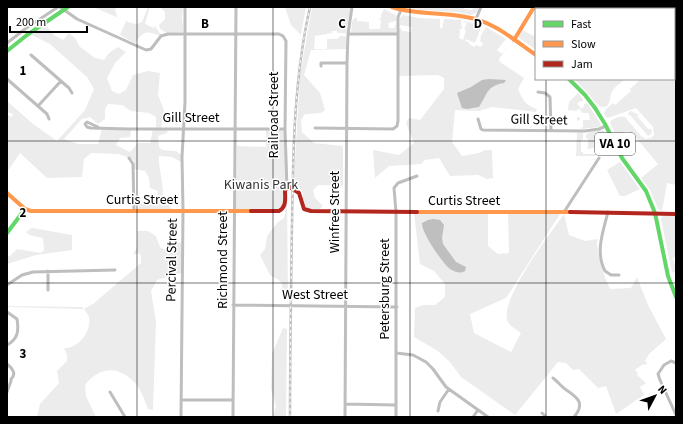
<svg xmlns="http://www.w3.org/2000/svg" width="683" height="424" font-family="'Source Sans 3',sans-serif">
<style>
.green{fill:#ececec}
.water{fill:#bfbfbf}
.lines{fill:none;stroke-linecap:round;stroke-linejoin:round}
.street{stroke:#bebebe;stroke-width:3}
.fast{stroke:#63d668;stroke-width:4}
.slow{stroke:#ff974d;stroke-width:4}
.jam{stroke:#b3261e;stroke-width:4}
.rail-casing{stroke:#bebebe;stroke-width:2.5}
.rail{stroke:#fff;stroke-width:1;stroke-dasharray:3;stroke-linecap:butt}
.grid{fill:none;stroke:#000;stroke-width:1;stroke-opacity:0.55}
.labels{text-anchor:middle;dominant-baseline:central;stroke-width:3;stroke-linejoin:round;paint-order:stroke}
.shield{fill:#fff;stroke:#4c4c4c;stroke-width:1}
.shield-label{font-size:13px;font-weight:bold;fill:#000}
.street-label{font-size:14px;fill:#000;stroke:#fff}
.park-label{font-size:14px;fill:#333;stroke:#fff}
.grid-label{font-size:13px;text-anchor:middle;font-weight:bold;fill:#000;stroke:#fff;stroke-width:3;stroke-linejoin:round;paint-order:stroke}
</style>
<rect width="100%" height="100%" fill="#fff"/>
<path class="green" d="M93,7H117L115,10L117,17L131,23L137,24L142,22L148,7H150L145,24L154,28L155,26L161,35L160,36C147,30 143,31 135,43L120,35L126,21Z
M164,7H183L182,19L183,26V32L167,33L160,29L159,25L165,19V12L161,8Z
M285,7H306L301,35L291,25Z
M312,7H351L346,33H337V31H332V33L315,36L314,49H327V39H337L340,36H345L346,38V49L311,50L304,75L320,93L325,110L321,113L305,114L301,120L302,132L314,143L343,146V186L318,185L313,190L315,198L323,206L317,211L304,208L302,198L303,193L294,179L300,75Z
M406,7H464V9L472,10L474,7H479L477,12L472,15L457,12L407,9Z
M661,7H676V185L667,183L662,211L658,209L650,190L641,178L658,164L633,134L627,131L616,136L610,122C613,118 619,116 625,117L641,136L646,139L651,138L654,135L653,127L636,108L608,118L606,117L604,114L606,109L613,103L615,105L631,91L630,89L641,79H674V9H661Z
M384,9L396,15V21L388,23L389,28H395V25H396V34L351,32L352,21L355,18H357V21L369,22V29H380L381,20L378,19L381,18V15Z
M403,15L420,18L440,19V28L442,29L444,19L461,20L462,29H459L460,31L459,38L463,40L466,30L464,29L467,23L464,22V21L481,25L480,30L475,43L466,39L465,41L469,42V44L474,47L476,45L481,47L483,43L480,41L481,38L480,37L486,27L506,39L497,50L502,54L511,43L499,59L500,62L524,78L518,89C522,99 526,106 537,109L536,112L492,107L479,111L455,110L452,142L462,156L479,153L485,150H492L493,178L487,179L478,175L450,176L439,158L425,160L421,164L389,166L375,178L373,150L399,155L414,143L406,123L409,118L420,120L444,89V78L438,75L399,76V30L401,28L402,31L411,32L412,27L400,25V18Z
M46,25L54,35L63,40L69,33L76,39L79,46L95,58L104,60L109,53L118,47L126,52L115,63L107,78L112,91L119,94L126,90L133,75L148,71L160,73L158,95L164,110L161,128L156,127V117L149,113L131,111L122,105L108,104L105,109V119L98,124L90,117L82,119L64,139L78,144H98L102,129L131,130L130,137L120,138L116,145L130,152L138,143H150L153,129H168L167,133L158,136L159,147L162,150L176,151L181,155V162L172,157L159,156C158,170 165,185 162,200L173,210L138,209L140,204H154L157,201L158,191L150,188L149,178L145,171L134,169V160L119,154L91,153L84,159L82,177L47,178L20,153L7,172V115L12,117L13,114L7,112V101L33,124L57,141L85,110L94,89L87,77L50,44L32,35Z
M522,30L534,36L536,33V50L519,38L518,36Z
M575,79H625C621,82 616,86 613,90C608,96 613,111 599,106Z
M578,93L583,99L582,102L580,101L577,104L582,109L584,106V104L587,103L599,121L601,125L599,127L581,129V128L583,127V120H590L589,113H582L580,109H577V117H580V120L577,121V130V111L568,110L569,102Z
M631,111L639,115L637,116L648,129H651L652,132L650,135L648,136L630,115H628L629,112Z
M266,129H284L287,188L281,211L236,209L237,146L266,147Z
M601,130L606,132L613,148L595,156H576L577,132L583,133V140H581V152H583V154H596V150H594V148L586,149L588,148V139L586,138V135L588,133Z
M620,162L640,189L625,196H620L607,170Z
M287,195L288,299L283,298L282,284L279,280L270,275L260,255L265,249L267,236L277,223L284,218L286,209Z
M414,213H488V246L498,254L509,253L508,214H560L506,298L470,314L474,333L511,352L521,333C516,329 508,326 507,319C502,296 550,234 564,214L569,235L585,241L597,239C597,257 603,273 610,289L631,288L637,277L648,305L666,339L649,354L645,361L647,363L645,365L643,364L635,370L638,373L637,375L646,383L640,387L644,395L616,414L606,386L598,388L579,369L573,370L566,363L558,362L515,415L461,377L450,362L438,351L414,337L415,308L423,305H435L445,297V284L434,271L420,264Z
M664,215L676,216V257L673,258L676,271L672,273L661,219Z
M32,228L72,235V250L36,255L7,264V256H10L17,249L41,253L44,250L43,238L29,235L26,232Z
M137,231H148L156,236L160,247L165,250L181,242V273L157,280L151,291L156,322L153,410L148,409C145,401 141,390 136,384C119,365 100,366 85,385L86,396L96,417H37L40,404L59,383L57,371L67,361V355L64,348C78,349 92,331 89,317C88,314 85,311 84,309L7,307V306L82,307L84,309L93,304L141,263V256L139,253L133,255L137,247Z
M283,328L287,329L286,417H273L276,406L271,389L272,354Z"/>
<path class="water" d="M489,79L506,80L504,83C486,86 488,94 479,107L467,109L462,108L457,93L471,87L482,80Z
M433,219L440,220L444,225L442,238L443,244L456,262L466,267L465,271C460,274 455,272 450,269C443,264 421,232 422,223L428,220Z"/>
<g class="lines">
<path class="street" d="M60,7L77,19L146,50L151,49L161,36L168,34H279L283,36L286,41L285,129L287,188
M476,19L481,7
M348,34H398
M7,43L25,29L58,7
M31,55L69,88L72,93
M321,66V63H347
M7,79L47,114L49,119
M538,92L545,93L550,97L551,131
M38,106L61,81
M478,119L481,129L483,130L585,131L599,129L606,126
M98,127L87,122L85,124L87,127L91,128L129,129H285
M315,128L393,129L397,126L398,121V17L401,10
M129,158L133,164L134,211
M564,212L599,158
M608,212C603,232 595,252 605,271L611,275H619
M7,285L22,275L33,272L115,270
M48,290V271
M233,305L397,307
M7,312L17,319C19,331 18,339 7,345
M396,353L413,355L426,362L433,369L446,387L488,417
M676,363L671,361L664,365L658,374L660,380L676,415
M7,364C12,368 17,374 11,379V381L7,392
M553,378C557,381 561,386 565,389C577,397 586,403 574,417
M110,392L125,417
M182,400H233
M345,404L396,405
M438,411L440,402L449,389
M542,413L546,417
M181,417L183,211L182,157L185,102V7
M233,417L236,7
M345,417L347,63L348,34L352,7
M396,417V212L394,188L398,183L417,176
M473,417L478,410"/>
<path class="fast" d="M7,51L27,35L68,7
M569,79L585,95L595,108L605,124L622,158L646,191L655,213L668,276L676,297
M7,233L25,209"/>
<path class="slow" d="M392,7C416,15 441,12 466,17C493,21 514,40 536,55
M514,40L534,7
M7,193L25,209L31,211H251
M417,212H570"/>
<path class="jam" d="M251,211H279C287,207 285,198 285,190L290,187L299,193L304,209L311,211L417,212
M570,212L676,214"/>
<defs>
<path id="rail" d="M290,417C290,352 291,288 292,224C293,151 294,78 310,7"/>
</defs>
<use href="#rail" class="rail-casing"/>
<use href="#rail" class="rail"/>
</g>
<path class="grid" d="M137,7V417M273,7V417M410,7V417M546,7V9M546,79V417M7,141H676M7,283H676"/>
<g class="labels">
<rect class="shield" x="595" y="133" width="40" height="22" rx="3"/>
<g class="shield-label">
<text x="615" y="144">VA 10</text>
</g>
<g class="street-label">
<text transform="translate(274 115) rotate(-90)">Railroad Street</text>
<text x="191" y="118">Gill Street</text>
<text transform="translate(539 120) rotate(1)">Gill Street</text>
<text x="142" y="200">Curtis Street</text>
<text x="464" y="201">Curtis Street</text>
<text transform="translate(335 212) rotate(-90)">Winfree Street</text>
<text transform="translate(172 260) rotate(-89)">Percival Street</text>
<text transform="translate(223 260) rotate(-90)">Richmond Street</text>
<text transform="translate(385 289) rotate(-90)">Petersburg Street</text>
<text x="315" y="295">West Street</text>
</g>
<g class="park-label">
<text x="261" y="185">Kiwanis Park</text>
</g>
</g>
<g class="grid-label">
<text x="205" y="28">B</text>
<text x="342" y="28">C</text>
<text x="478" y="28">D</text>
<text x="23" y="75">1</text>
<text x="23" y="217">2</text>
<text x="23" y="358">3</text>
</g>
<rect width="683" height="424" fill="none" stroke="#000000" stroke-width="16"/>
<rect x="535" y="8" width="140" height="72" fill="#ffffff" stroke="#999999"/>
<rect x="543" y="21" width="20" height="6" fill="#63d668" stroke="#999999"/>
<text x="571" y="28" font-size="12" fill="#000000">Fast</text>
<rect x="543" y="41" width="20" height="6" fill="#ff974d" stroke="#999999"/>
<text x="571" y="48" font-size="12" fill="#000000">Slow</text>
<rect x="543" y="61" width="20" height="6" fill="#b3261e" stroke="#999999"/>
<text x="571" y="68" font-size="12" fill="#000000">Jam</text>
<g transform="translate(655 396) rotate(49)" stroke="#ffffff" stroke-width="3" paint-order="stroke">
<path d="M0-3L7 15L0 10L-7 15Z" fill="#000000"/>
<text y="-6" font-size="11" font-weight="bold" text-anchor="middle" fill="#000000">N</text>
</g>
<path d="M10 26v6h77v-6" fill="none" stroke="#000000" stroke-width="2"/>
<text x="16" y="26" font-size="12" fill="#000000" stroke="#ffffff" stroke-width="3" paint-order="stroke">200 m</text>
</svg>
